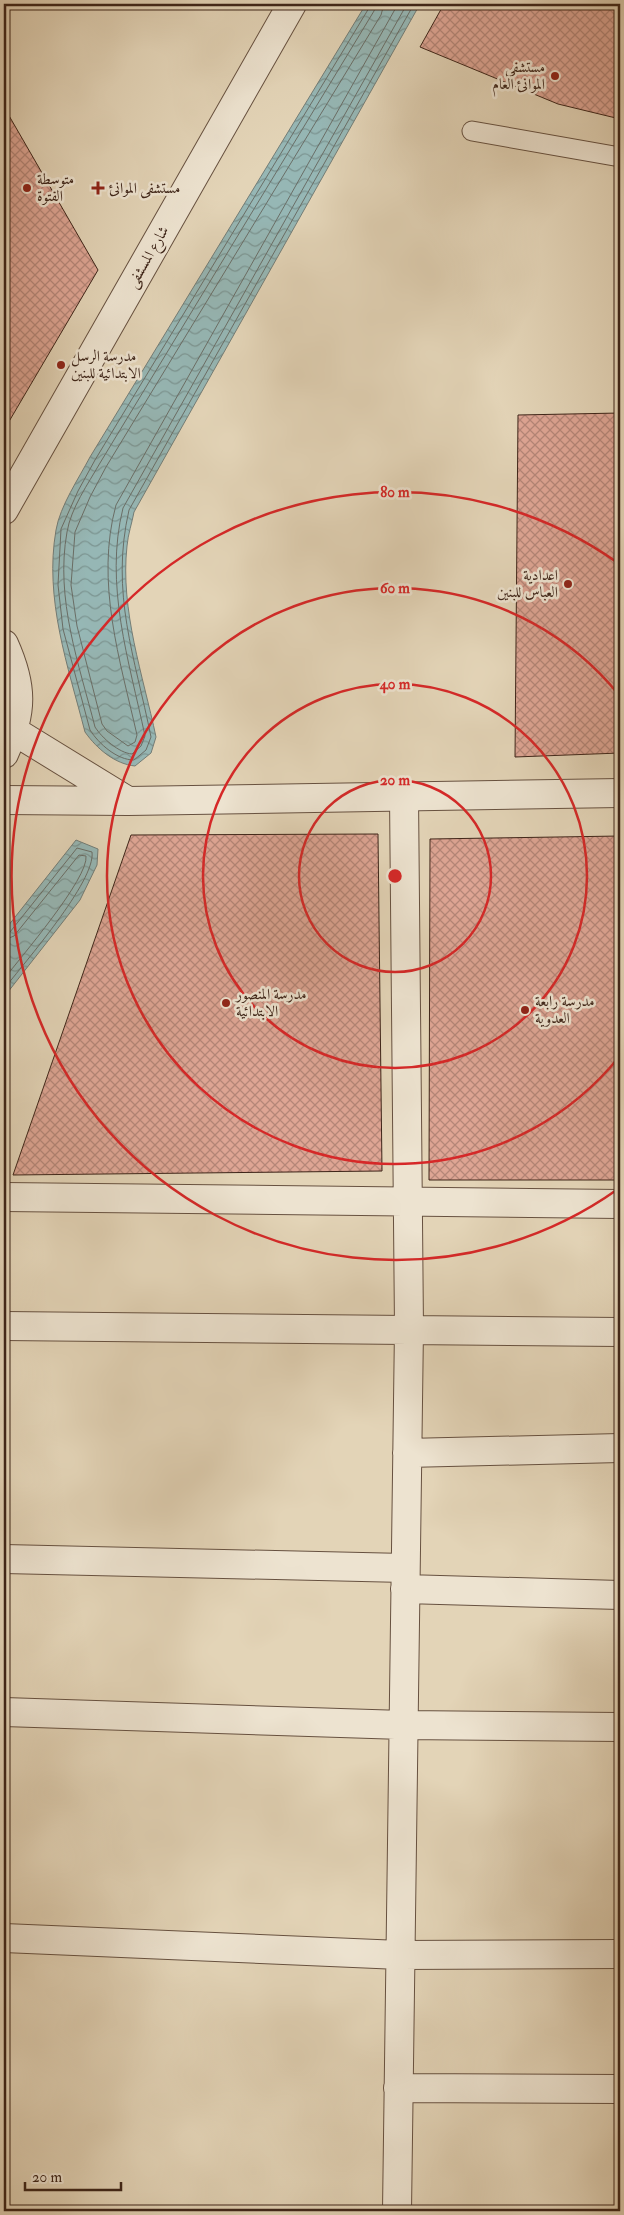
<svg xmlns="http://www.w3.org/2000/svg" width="624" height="2215" font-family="'IM FELL Double Pica',Amiri,serif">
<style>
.water{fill:url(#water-waves);stroke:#737d77}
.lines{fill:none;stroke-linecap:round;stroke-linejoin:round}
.shore{stroke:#6a6e67;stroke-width:1}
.building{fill:url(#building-cross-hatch);stroke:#3e2519}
.service-casing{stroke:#675140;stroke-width:21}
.minor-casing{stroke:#675140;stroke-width:30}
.tertiary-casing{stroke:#675140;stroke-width:30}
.service{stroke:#ede3d0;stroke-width:19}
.minor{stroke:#ede3d0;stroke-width:28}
.tertiary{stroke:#ede3d0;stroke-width:28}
.ring{fill:none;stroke:#d62828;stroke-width:2.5}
.poi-dot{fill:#8f2418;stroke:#ede3d0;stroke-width:2}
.labels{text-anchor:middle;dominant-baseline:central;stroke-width:5;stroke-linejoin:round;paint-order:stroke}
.poi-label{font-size:15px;fill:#3e2519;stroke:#ede3d0;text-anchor:start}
.street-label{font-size:15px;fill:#3e2519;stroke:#ede3d0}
.centre{fill:#d62828;stroke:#ede3d0;stroke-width:2.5}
.ring-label{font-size:15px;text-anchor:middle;font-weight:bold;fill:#d62828;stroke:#ede3d0;stroke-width:5;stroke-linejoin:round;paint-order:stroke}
</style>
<defs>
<pattern id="water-waves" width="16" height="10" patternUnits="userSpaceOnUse" patternTransform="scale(1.25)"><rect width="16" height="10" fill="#96b7b5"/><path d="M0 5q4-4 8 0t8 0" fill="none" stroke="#7c9592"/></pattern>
<pattern id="building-cross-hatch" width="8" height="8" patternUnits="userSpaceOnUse" patternTransform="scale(1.25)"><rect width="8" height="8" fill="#dea594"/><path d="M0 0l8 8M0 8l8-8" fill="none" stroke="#b58678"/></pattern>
</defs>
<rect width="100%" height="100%" fill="#e3d4b7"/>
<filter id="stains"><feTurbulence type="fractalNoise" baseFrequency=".004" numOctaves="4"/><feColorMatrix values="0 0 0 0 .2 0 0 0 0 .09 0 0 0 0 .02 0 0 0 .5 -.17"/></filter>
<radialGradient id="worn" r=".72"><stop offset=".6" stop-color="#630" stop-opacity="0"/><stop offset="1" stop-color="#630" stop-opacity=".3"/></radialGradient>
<path class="water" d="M366,4H420L134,512C132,523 128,534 127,546C120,610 143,675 156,737L151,753L135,766C115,764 97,749 85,732C68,666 44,599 56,530C60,506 79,478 90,457Z
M76,840L98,849L97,865L80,900L4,997V931Z"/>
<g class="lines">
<path class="shore" d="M370,4L369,8L95,460L78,491L61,529L58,585L63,629L90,730C99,744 117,760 134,760L146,750L151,737C135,657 110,593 129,510L414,4
M376,4L374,11L100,463C88,484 71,508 67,532C55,599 79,664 95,727C102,738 119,753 132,754L141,746L145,736C129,660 104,585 123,508L407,4
M384,4L381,15L106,467L90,497L75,532L71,585L77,626L102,724L107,731L128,746L135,742L137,735C120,660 95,582 116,505L398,4
M4,934L10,932L77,848L92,852C96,881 24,963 4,989
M4,940L14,936L79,855L86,856C89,878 20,958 4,979"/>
</g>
<path class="building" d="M444,4H620V119L558,104L420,47Z
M4,107L98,270L4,430Z
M620,413V753L515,757L518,415Z
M378,834L382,1171L13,1175L131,835Z
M620,836V1180H429L430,839Z"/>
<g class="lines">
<defs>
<path id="service" d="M472,131L620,157"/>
<path id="minor" d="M4,1197L620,1204
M4,1326L620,1332
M407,1453L620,1448
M4,1559L405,1568
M405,1589L620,1595
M4,1712L403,1725L620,1727
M4,1938L400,1955L620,1954
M398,2088L620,2089
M397,2211L409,1328L404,796"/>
<path id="tertiary" d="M4,510L292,4
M4,644C23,686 23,712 4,754
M14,731L128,801
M4,800L128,801L620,793"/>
</defs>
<use href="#service" class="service-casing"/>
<use href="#minor" class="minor-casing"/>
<use href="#tertiary" class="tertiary-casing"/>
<use href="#service" class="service"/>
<use href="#minor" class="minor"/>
<use href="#tertiary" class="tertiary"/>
</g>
<g class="ring">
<circle cx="395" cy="876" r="96"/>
<circle cx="395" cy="876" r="192"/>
<path d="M619 1057A288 288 0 1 1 619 695"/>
<path d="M618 1189A384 384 0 1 1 618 563"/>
</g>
<g class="poi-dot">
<circle cx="555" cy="76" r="5"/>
<circle cx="27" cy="188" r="5"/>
<path d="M95.5 180.5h5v5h5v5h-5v5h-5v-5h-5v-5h5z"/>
<circle cx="61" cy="365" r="5"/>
<circle cx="568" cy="584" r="5"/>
<circle cx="226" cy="1003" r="5"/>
<circle cx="525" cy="1010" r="5"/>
</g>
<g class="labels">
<g class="poi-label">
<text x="545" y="67" text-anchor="end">مستشفى<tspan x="545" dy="17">الموانئ العام</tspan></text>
<text x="37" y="179">متوسطة<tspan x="37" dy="17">الفتوة</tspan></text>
<text x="109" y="188">مستشفى الموانئ</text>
<text x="71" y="356">مدرسة الرسل<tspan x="71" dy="17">الابتدائية للبنين</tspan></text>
<text x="558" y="575" text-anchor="end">اعدادية<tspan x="558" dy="17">العباس للبنين</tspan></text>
<text x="236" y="994">مدرسة المنصور<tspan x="236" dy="17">الابتدائية</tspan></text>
<text x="535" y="1001">مدرسة رابعة<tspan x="535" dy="17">العدوية</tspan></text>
</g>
<g class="street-label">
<text transform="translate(148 257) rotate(-60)">شارع المسشفى</text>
</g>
</g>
<circle cx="395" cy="876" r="8" class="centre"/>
<g class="ring-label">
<text x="395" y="497">80 m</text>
<text x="395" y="593">60 m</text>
<text x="395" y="689">40 m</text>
<text x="395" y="785">20 m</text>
</g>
<rect width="624" height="2215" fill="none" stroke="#e3d4b7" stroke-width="20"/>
<rect x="5" y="5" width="614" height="2205" fill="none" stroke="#3e2519" stroke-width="2.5"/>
<rect x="10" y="10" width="604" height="2195" fill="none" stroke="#3e2519"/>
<path d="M25 2182v8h96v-8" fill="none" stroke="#3e2519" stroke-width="2.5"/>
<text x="32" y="2182" font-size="15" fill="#3e2519" stroke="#ede3d0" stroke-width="4" paint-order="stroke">20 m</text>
<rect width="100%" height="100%" filter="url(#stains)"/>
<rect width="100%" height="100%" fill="url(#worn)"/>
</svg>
